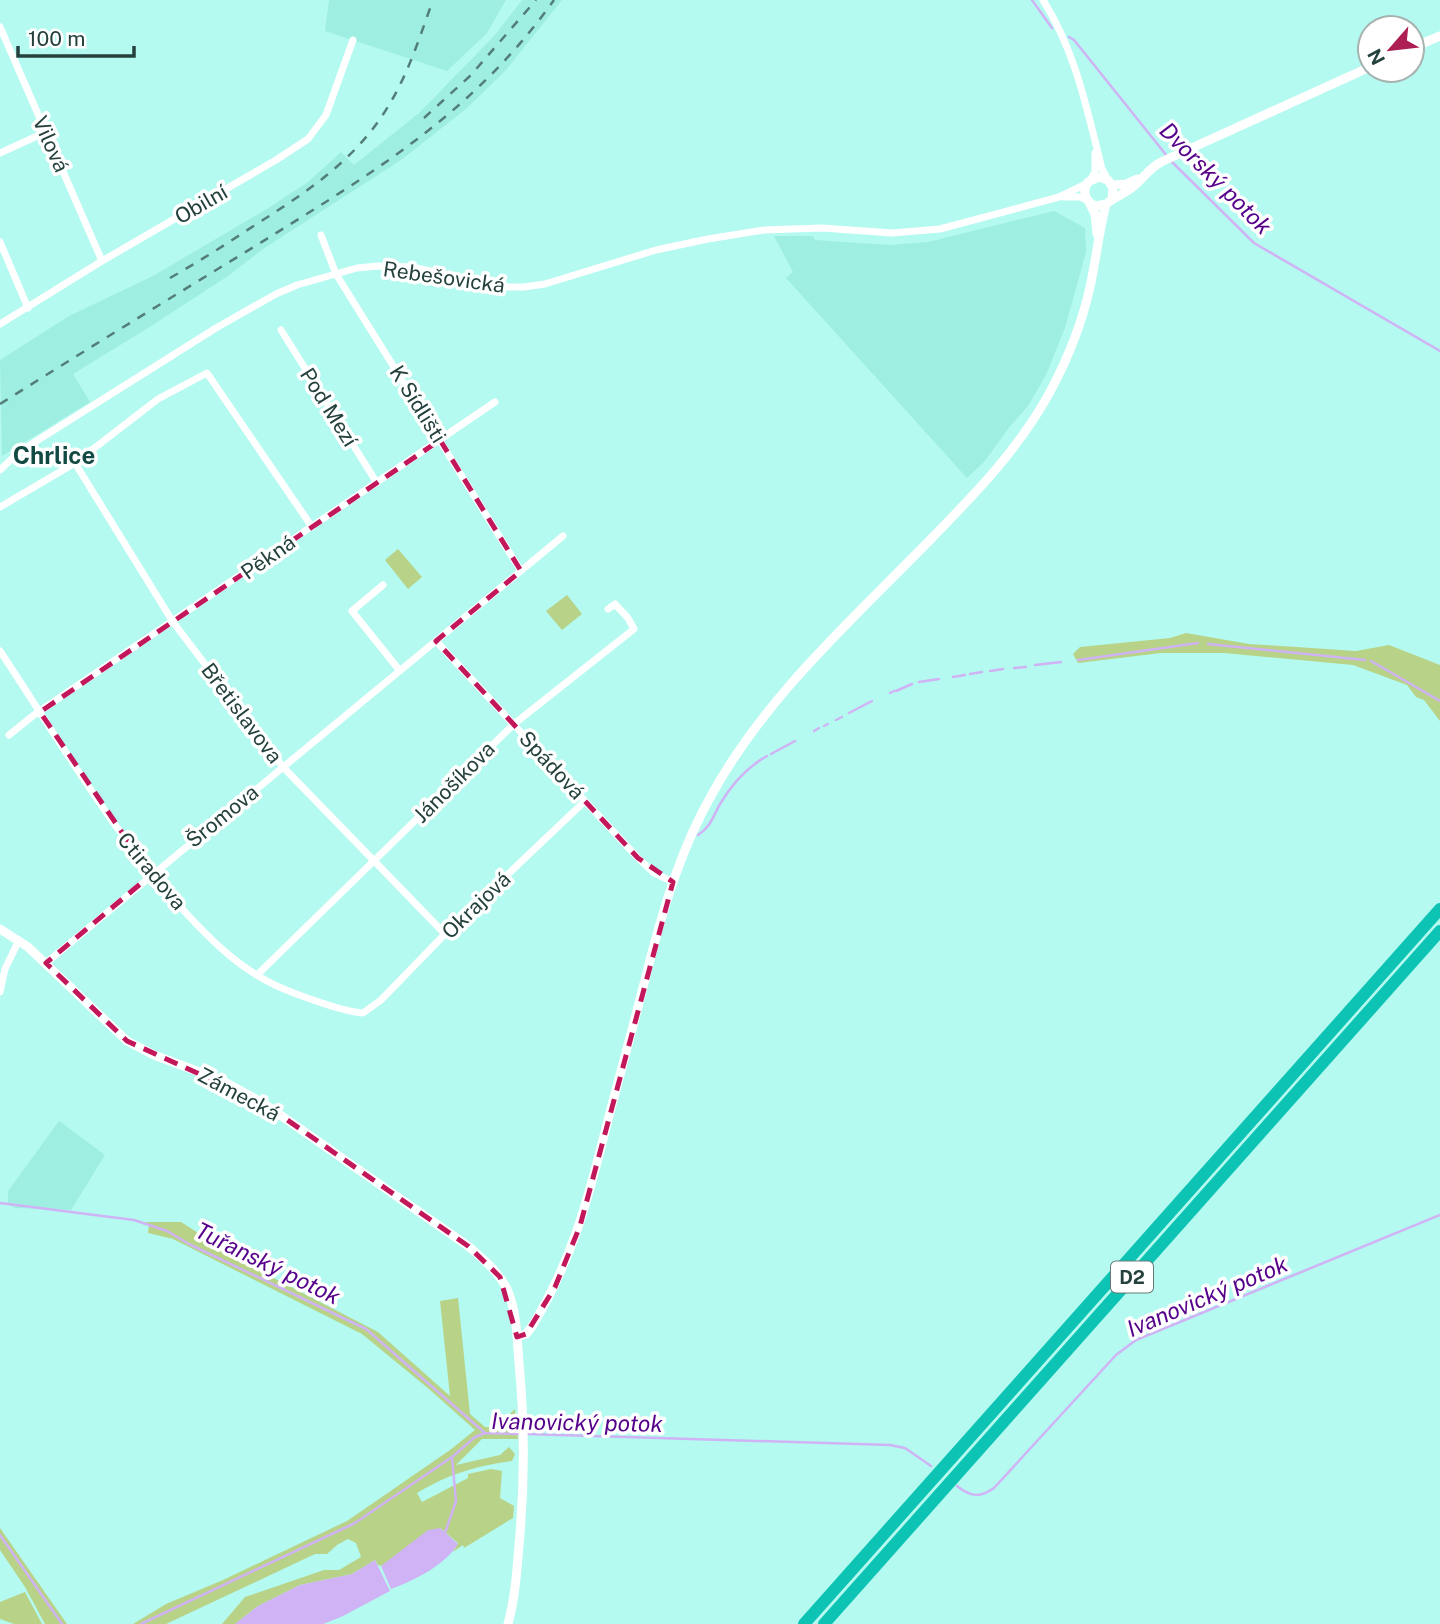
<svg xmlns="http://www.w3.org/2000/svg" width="1440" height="1624" font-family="'Public Sans',sans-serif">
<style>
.built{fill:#9feee2}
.green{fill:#b8d387}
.water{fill:#d0b3f4}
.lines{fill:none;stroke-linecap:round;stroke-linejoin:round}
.stream{stroke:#d0b3f4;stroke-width:2.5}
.minor{stroke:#fff;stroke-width:7}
.tertiary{stroke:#fff;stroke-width:9}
.motorway{stroke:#0dc3b4;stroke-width:12}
.rail{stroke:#537d77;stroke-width:2.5;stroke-dasharray:9 9;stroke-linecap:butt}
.marked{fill:none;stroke:#c2185b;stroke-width:5;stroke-dasharray:14 9;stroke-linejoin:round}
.labels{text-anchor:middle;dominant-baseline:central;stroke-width:7;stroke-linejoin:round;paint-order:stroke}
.shield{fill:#fff;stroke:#667a77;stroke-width:2}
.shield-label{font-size:19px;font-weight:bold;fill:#24413d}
.street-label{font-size:21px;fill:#24413d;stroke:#fff}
.water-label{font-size:23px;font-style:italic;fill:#56018a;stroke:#fff}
.quarter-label{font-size:24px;font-weight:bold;fill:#124943;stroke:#fff}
</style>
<rect width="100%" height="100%" fill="#b4faf0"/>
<path class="built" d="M329,0H506L487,33L447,71L325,31Z
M522,0H562L506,70L466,109L401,160L263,249L228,276L148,328L73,374L90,402L2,456L0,360L69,316L153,276L270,207L308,182L341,152L354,165L419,113L495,35Z
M1054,211L1085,228L1086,252L1065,328L1046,375L1028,406L1011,425L984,462L967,478L786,278L793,272L774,236H813L815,240L890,245L928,242Z
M59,1121L105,1155L71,1210L15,1208L8,1204V1191Z"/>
<path class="green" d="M398,549L422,577L408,589L385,560Z
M567,595L582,614L562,630L546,611Z
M1186,633L1249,644L1356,651L1389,645L1440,665V721L1424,700L1416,697L1407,685L1353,665L1224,653H1161L1078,663L1073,654L1080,647L1170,638Z
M145,1222H181L203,1236L202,1241L378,1332L450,1396L440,1301L458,1298L470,1414L485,1427H496L515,1409L518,1439H482L456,1465L500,1455L509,1447L515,1454L512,1461C476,1466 449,1474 417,1493L422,1502L468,1478V1474L491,1469L502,1471L500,1498L514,1506L513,1518L464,1548L463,1545L453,1552L458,1543L440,1528L381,1566L378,1565L375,1560L352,1574L300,1585L258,1606L235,1624H222L245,1597L324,1570H339L361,1557L356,1543L348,1539L337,1545L327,1554H315L166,1624H133L166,1604L223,1580L347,1521L450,1450L475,1430L429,1389L362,1334L173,1239L148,1233L149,1224Z
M0,1528L67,1624H45L25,1587L0,1550Z
M25,1592L42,1624H14L0,1619V1602Z"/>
<path class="water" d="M440,1528L458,1544C444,1566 415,1580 391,1589L381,1566L428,1530Z
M375,1560L390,1591L341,1617L323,1624H235L258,1606L300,1585L352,1574Z"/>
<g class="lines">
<path class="stream" d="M1032,0L1052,28
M1069,37L1074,40L1167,156
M1171,161L1254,243L1440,351
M1208,644L1365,660
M1078,660L1198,643
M1371,661L1440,701
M1035,665L1061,662
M1014,668L1026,667
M990,671L1003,669
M970,674L982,672
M953,677L965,675
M919,682L939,679
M896,691L912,684
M890,693L894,691
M849,713L872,701
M836,720L842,717
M824,726L828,724
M814,731L819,728
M771,754L795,741
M698,835C711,827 713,816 720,804C732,784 747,767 767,756
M0,1203L134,1220L167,1231L189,1244L366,1329L485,1433
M527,1434L890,1445L905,1448L931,1466
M957,1486C971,1497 980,1498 994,1488L1116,1355L1136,1340L1440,1215
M445,1533L456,1501L452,1458
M0,1535L62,1624
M141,1624L355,1523L452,1457L475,1437L485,1433L520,1434"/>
<path class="minor" d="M1043,0C1076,52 1087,110 1102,169L1108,180
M0,27L102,261
M0,153L46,132
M1090,180L1095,172V153
M1064,197H1080L1087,200
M321,235L336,274L521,571
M0,242L28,308
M0,324L102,261L276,160L308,139L326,115L353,40
M281,330L377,483
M75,463L173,622L283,767L445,934
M0,470L19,452L216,328L276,294L297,285L357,268L379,266L412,267L503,287H524L545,284L656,250L708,239L764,230L822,228L892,233L940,229L1059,197L1086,184
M0,507L75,463L158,399L207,373L312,527
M383,585L352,611L400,671
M436,641L638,858L654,873L673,882
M0,651C59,740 113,833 185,912C209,938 235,964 267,981C283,990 299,995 316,1001C331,1006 347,1012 363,1013L381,1000L445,934L585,801
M9,735L34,715L495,402
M46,963L563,536
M257,975L514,724L634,629L628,618L615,604L608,609
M0,992L5,969L19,940"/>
<path class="tertiary" d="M1412,48L1440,36
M1112,185L1126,184L1137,179
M1090,204L1095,214L1097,234
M1106,204L1096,206C1085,202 1082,192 1088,182L1099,177L1108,180L1113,188L1112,198
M0,929L28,947L127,1041L154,1055L221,1080L263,1103L468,1246C483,1259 498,1271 507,1289C517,1312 517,1338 519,1363C525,1425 525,1482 519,1545C517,1571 515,1598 508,1624
M517,1337L526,1334L531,1328C574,1258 589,1195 609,1116C623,1064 637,1012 650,960C665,903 682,847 711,796C765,697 851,621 929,541C975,494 1020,448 1051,390C1068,358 1082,323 1090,287C1096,260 1099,231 1106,204C1115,197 1128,192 1135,185C1144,177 1150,168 1161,162L1370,67"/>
<path class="motorway" d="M804,1624L1440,909
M824,1624L1440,931"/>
<path class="rail" d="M424,118L471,75L536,0
M170,278C198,262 225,245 252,227C302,195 351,164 384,113C407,78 419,39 433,0
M0,404C81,353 162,303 244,253C364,178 470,118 554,0"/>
</g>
<path class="marked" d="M440,440L521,571L436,641L638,858L673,882L580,1226L555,1287L526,1334L517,1337L500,1277L468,1246L263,1103L127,1041L46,963L151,875L40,712Z"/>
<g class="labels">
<rect class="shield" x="1111" y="1261.5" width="42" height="31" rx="5"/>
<g class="shield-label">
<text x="1132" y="1277">D2</text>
</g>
<g class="street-label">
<text transform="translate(51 144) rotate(66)">Vilová</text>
<text transform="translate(201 204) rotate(-30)">Obilní</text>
<text transform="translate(444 277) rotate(8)">Rebešovická</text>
<text transform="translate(418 404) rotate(58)">K Sídlišti</text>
<text transform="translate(329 407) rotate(58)">Pod Mezí</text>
<text transform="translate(268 557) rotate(-35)">Pěkná</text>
<text transform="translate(242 713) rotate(53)">Břetislavova</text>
<text transform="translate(552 765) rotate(47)">Spádová</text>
<text transform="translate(454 782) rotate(-45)">Jánošíkova</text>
<text transform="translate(222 816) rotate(-39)">Šromova</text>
<text transform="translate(152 871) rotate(50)">Ctiradova</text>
<text transform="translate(476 905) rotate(-44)">Okrajová</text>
<text transform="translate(239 1094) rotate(28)">Zámecká</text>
</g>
<g class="water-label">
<text transform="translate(1216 178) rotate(45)">Dvorský potok</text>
<text transform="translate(268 1263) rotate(26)">Tuřanský potok</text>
<text transform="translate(1207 1296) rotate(-23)">Ivanovický potok</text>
<text transform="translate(577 1422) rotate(1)">Ivanovický potok</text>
</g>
<g class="quarter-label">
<text x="54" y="455">Chrlice</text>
</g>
</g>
<g transform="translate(1391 49) rotate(242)"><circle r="33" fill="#ffffff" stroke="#a7b3b1" stroke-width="2"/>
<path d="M0-5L12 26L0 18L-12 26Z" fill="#ad1e54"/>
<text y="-10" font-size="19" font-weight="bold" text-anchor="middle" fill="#24413d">N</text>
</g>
<path d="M18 46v10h116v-10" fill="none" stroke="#24413d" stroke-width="3.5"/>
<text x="28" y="46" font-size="21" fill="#24413d" stroke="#ffffff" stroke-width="5" paint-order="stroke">100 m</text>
</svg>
